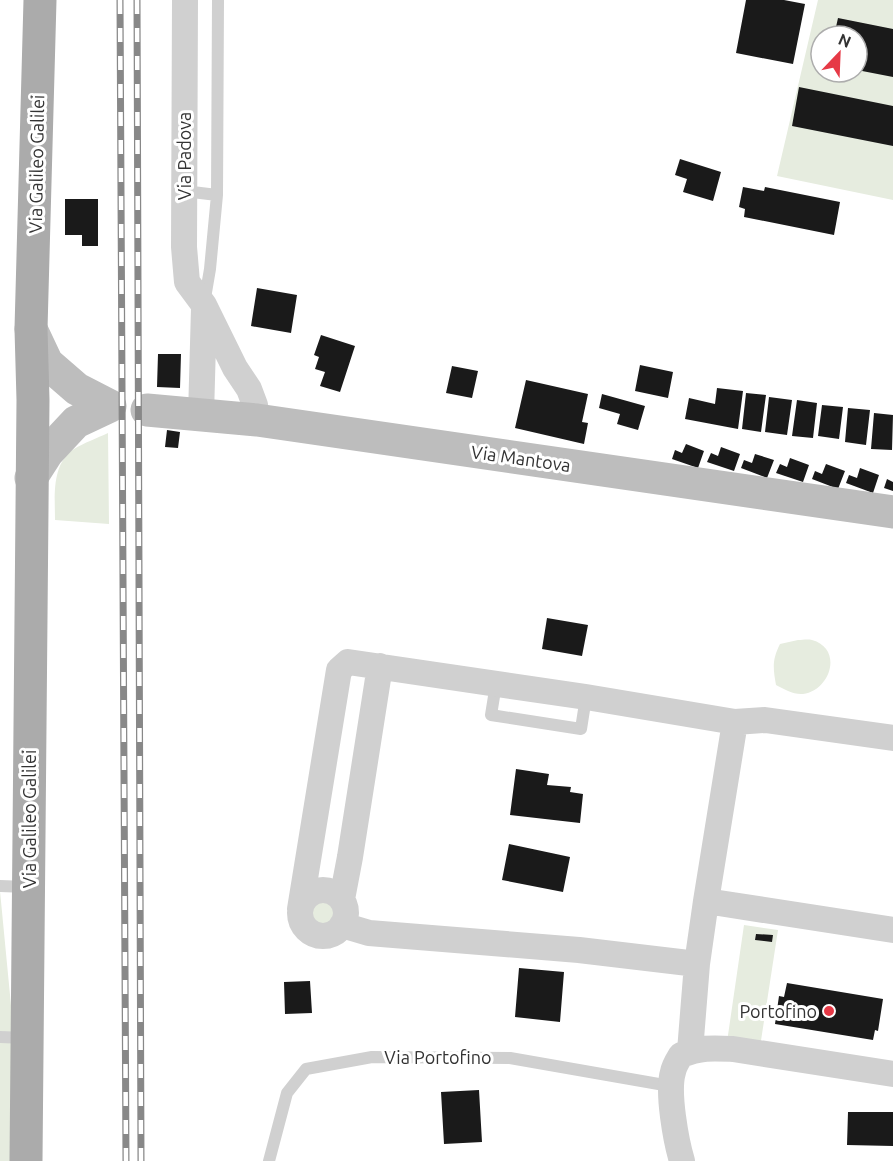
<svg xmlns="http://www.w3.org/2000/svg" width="893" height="1161" font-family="Ubuntu,sans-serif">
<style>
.green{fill:#e6ecdf;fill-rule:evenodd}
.building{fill:#1a1a1a}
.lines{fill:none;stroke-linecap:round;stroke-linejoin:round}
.lane{stroke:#d0d0d0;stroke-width:12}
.street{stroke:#d0d0d0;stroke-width:26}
.secondary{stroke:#bdbdbd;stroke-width:33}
.primary{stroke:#ababab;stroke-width:33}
.rail-casing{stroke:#888;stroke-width:7}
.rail{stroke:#fff;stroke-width:4.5;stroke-dasharray:14;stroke-linecap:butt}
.poi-dot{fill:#e63946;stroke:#fff;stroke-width:2}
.labels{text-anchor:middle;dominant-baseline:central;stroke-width:6;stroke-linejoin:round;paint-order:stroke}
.street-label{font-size:18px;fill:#333;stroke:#fff}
.poi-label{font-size:18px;fill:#333;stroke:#fff;text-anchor:end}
</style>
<rect width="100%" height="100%" fill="#fff"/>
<path class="green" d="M818,0H893V200L777,176ZM821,36H857V72H821Z
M108,433L109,524L55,520C55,497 51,464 74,449C84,443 97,438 108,433Z
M798,640C802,640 808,639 812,640C844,649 830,691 803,694C794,695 784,689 776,685C773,668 772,660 780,644Z
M0,891L26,1161H0Z
M310 911a14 14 0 1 1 28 0a14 14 0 1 1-28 0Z
M744,925L778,930L760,1047L727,1042Z"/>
<path class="building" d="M746,0H784L805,4L793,64L736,53Z
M838,18L893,29V77L857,70V36H834Z
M799,87L893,106V146L792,126Z
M680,159L721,172L713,201L683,192L687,179L675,175Z
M743,187L764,191L765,187L840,202L834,235L744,217L745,209L739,207Z
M65,199H98V246H82V235H65Z
M257,288L297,295L291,333L251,326Z
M321,335L355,346L340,392L320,386L325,372L315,369L319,357L314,355Z
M158,354H181L180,388L157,387Z
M640,365L673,372L668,398L635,391Z
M452,366L478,371L472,398L446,393Z
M526,380L588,394L582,422L588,423L584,444L515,428Z
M717,388L743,391L738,429L685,419L689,398L715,404Z
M746,393L766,395L761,432L742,429Z
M602,394L645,406L638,430L617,424L620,414L599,408Z
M769,397L792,400L787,435L765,432Z
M797,400L817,403L813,438L792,436Z
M822,405L843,407L839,439L818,436Z
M848,408L870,410L866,445L845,442Z
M874,413L893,415L892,450L871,449Z
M167,430L180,432L178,448L165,447Z
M686,444L704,451L698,468L672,459L675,450L682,453Z
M721,447L740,454L734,471L707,462L711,453L718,456Z
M755,454L774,460L767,478L741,468L744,460L752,463Z
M790,458L809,465L803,482L776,473L780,464L787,467Z
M826,464L845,471L838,489L812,479L815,471L822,474Z
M860,468L879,475L873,493L846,483L849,475L857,478Z
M887,479L893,482V491L884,488Z
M547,618L588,625L582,656L542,649Z
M516,769L549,774L547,785L571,787L570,792L583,794L580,823L510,815Z
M509,844L570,857L563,892L502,880Z
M756,934L773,935L772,942L755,940Z
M519,968L564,972L560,1022L515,1017Z
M310,981L312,1013L285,1014L284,982Z
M787,983L883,999L878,1031L875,1030L873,1040L775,1024L779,996L784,997Z
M479,1090L482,1142L444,1144L441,1092Z
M848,1112H893V1146L847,1145Z"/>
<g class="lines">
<path class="lane" d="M184,191L217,195
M204,304L210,269L217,195L218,0
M496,684L491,715L581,729L586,697
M0,886L27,887
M0,1037L26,1038
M269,1161L287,1093L306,1069L372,1057L510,1058L670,1086"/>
<path class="street" d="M185,0L184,247L187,282L204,305L235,368L249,389L255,405L257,420
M201,415L204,308
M300 913a23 23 0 1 1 46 0a23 23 0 1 1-46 0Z
M342,899L350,857L380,666
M706,901L893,930
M300,909L339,670L348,662L586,697L735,722L765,720L893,738
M342,925L369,933L579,950L697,964
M690,1051L697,964L706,901L735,722
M682,1161C676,1141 667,1092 673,1072C674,1066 678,1060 681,1055C701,1047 713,1048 733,1049L893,1074"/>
<path class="secondary" d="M31,329L47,363L77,389L110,406
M147,410L257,420L893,512
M31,478L47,453L76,422L110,406"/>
<path class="primary" d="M26,1161L33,400L31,329L40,0"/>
<defs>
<path id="rail" d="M120,0L126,1161
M137,0L141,1161"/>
</defs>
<use href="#rail" class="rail-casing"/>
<use href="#rail" class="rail"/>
</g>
<circle class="poi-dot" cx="829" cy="1011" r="6"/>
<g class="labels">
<g class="street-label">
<text transform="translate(184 156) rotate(-90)">Via Padova</text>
<text transform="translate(36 164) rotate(-89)">Via Galileo Galilei</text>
<text transform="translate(521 458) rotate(8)">Via Mantova</text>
<text transform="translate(29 819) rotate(-90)">Via Galileo Galilei</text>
<text x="438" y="1057">Via Portofino</text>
</g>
<g class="poi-label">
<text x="817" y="1011">Portofino</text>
</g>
</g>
<g transform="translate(839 54) rotate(23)"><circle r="28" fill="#ffffff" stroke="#adadad" stroke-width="1.5"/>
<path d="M0-4.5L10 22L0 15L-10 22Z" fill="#e63946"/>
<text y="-9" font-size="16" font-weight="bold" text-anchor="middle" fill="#333333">N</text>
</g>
</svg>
